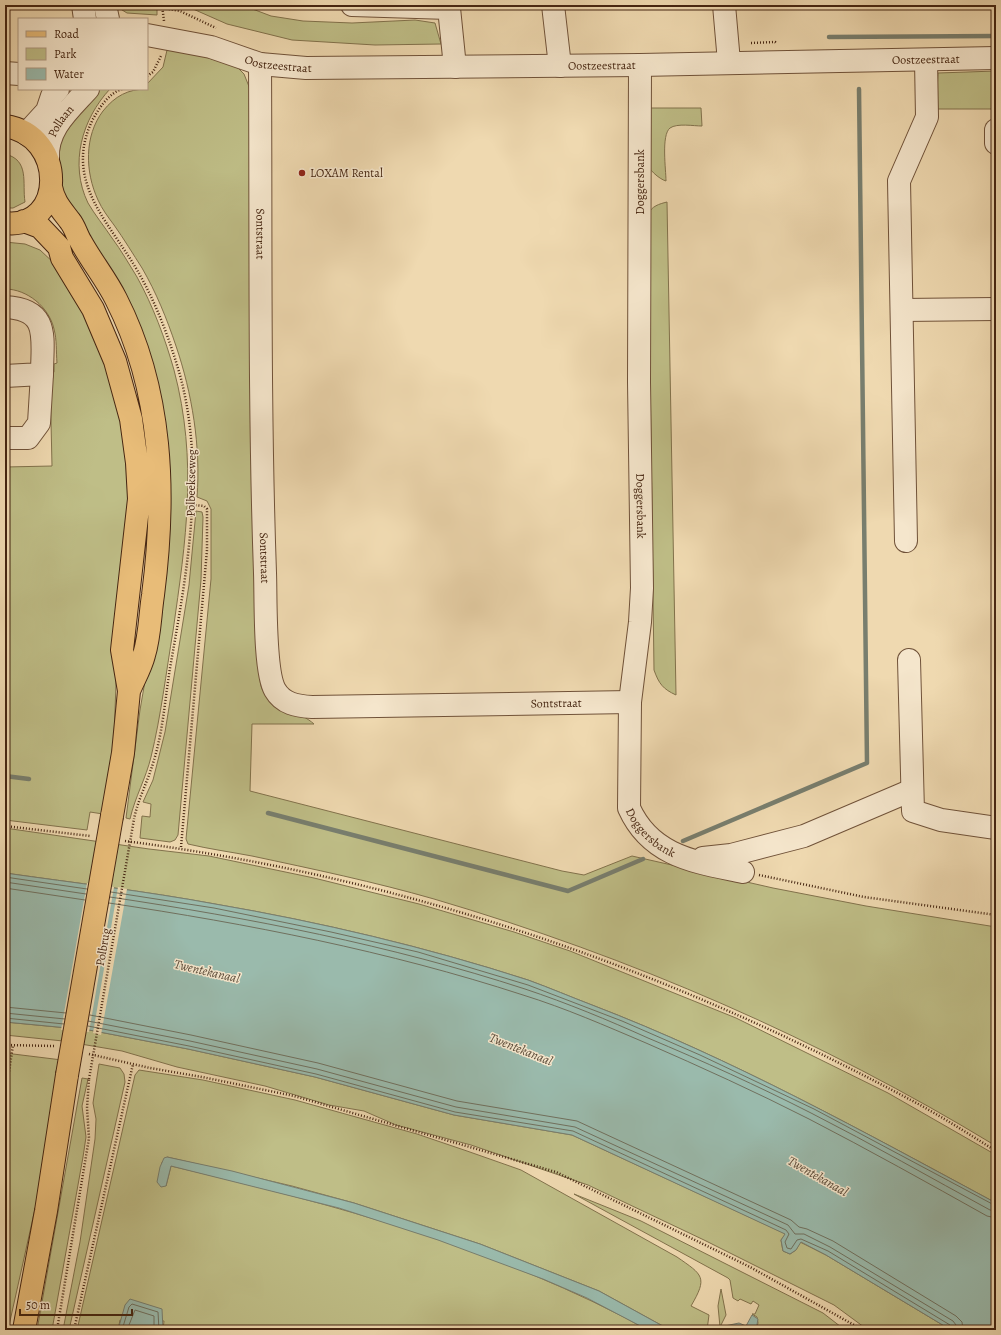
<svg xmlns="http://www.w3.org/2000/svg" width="1001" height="1335" font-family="Alegreya,serif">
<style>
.green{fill:#bfbe87;stroke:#82724c}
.water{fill:#9abaac;stroke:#787e6e}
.pier{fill:#efd9b0}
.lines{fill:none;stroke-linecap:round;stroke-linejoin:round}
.shore{stroke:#70705e;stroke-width:1}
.stream{stroke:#787e6e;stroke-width:4.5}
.minor-casing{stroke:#705239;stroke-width:24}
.major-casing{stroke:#452511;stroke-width:24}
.path{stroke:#452511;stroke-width:2.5;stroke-dasharray:1 2;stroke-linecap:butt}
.minor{stroke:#f5e6cc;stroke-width:22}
.major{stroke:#e8bc78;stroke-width:22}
.major-bridge-casing{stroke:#452511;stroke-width:24;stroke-linecap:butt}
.path-bridge{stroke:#452511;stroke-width:2.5;stroke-dasharray:1 2;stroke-linecap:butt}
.major-bridge{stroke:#e8bc78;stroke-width:22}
.poi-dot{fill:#8f2418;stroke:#f5e6cc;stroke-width:1.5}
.labels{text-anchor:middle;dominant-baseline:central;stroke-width:3;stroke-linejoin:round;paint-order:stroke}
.street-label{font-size:12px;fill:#452511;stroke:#f5e6cc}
.poi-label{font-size:12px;fill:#452511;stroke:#f5e6cc;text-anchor:start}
.water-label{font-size:13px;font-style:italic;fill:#5a4a38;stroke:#f5e6cc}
</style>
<rect width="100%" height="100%" fill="#efd9b0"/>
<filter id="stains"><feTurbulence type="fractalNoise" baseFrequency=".005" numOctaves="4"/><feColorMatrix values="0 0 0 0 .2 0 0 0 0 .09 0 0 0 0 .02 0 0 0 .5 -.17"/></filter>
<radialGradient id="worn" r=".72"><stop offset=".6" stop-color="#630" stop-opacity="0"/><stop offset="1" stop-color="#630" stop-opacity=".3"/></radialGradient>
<path class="green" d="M114,5H157V15L127,13Z
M184,5H242L271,16L303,21L352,23L415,20L435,23L441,44L375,45L292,40L227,24Z
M168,46L236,66L244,74L250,89L260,674C260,681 260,689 266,695C274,704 302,713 314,724H252L250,791L562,871L584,875L632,856L773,888L866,906L996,927V1146C820,1039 631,957 434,899C375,882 313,869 252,856C231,852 209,849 188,844L186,839L211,579V509L207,501L197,497C201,447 192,393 176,346C167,319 156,292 142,268C133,254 124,239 114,225C108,217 102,209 98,200C85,172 84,136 103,111C115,96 128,89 147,89V84L163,67Z
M996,71V109H936L938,73Z
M94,89H110C82,119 69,164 88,203C95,215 104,226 112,238C121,250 129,264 137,277C153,306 165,338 174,370C198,461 186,540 173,631C166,673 161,716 151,757C146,778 135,797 130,819L126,818L140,710L149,658L166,440L64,204L56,150L68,120Z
M646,108H701L702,126C694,126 677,123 670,128C661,135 666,170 666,181C659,179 648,169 646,162C644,151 646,121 646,108Z
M5,154C30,160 22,183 25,202L13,208H5Z
M667,202L676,695C663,689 659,684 654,670L648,214C652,206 659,204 667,202Z
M5,242L25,244L40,250L55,264L70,286L105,357L125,439L130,504L117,656L114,738L103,814L90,812L87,830L5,820V467L52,466L50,377L54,372V364L57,363C56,351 57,340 54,329C49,307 27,289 5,289Z
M196,511L202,512L203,517L201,580L178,835L175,840L170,842L140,838L142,816L150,817L151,804L143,802L153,780L165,732L189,585Z
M5,828L149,849L209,856L314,878L419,904L514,932L570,951L736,1018L888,1093L996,1155V1203C864,1132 733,1059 592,1005C571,997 550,988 528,980C426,947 320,922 215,904C145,891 75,883 5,873Z
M5,1022L89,1030L188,1049L315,1077L454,1115L572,1135L786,1234L781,1240L783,1251L790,1254L796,1250L800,1242L826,1255L951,1330H868L834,1305L704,1240L588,1185L471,1145L396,1125L364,1111L329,1105L265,1086L177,1067L122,1051L63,1041L5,1035Z
M5,1053L62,1060L37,1200L8,1330H5Z
M99,1064L120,1068L124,1074L125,1082L69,1330H63L80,1242L95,1139L96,1119L93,1103Z
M139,1070L203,1080L295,1100L417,1134L467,1151L521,1170L677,1257C703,1275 708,1277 691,1306L709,1315L707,1330H670L599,1291L480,1244L354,1203L292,1186L167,1157L162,1162L166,1186L171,1166C334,1204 501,1249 648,1330H163L164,1321L120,1320L118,1330H77L135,1075Z
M82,1078L88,1079L82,1106L86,1137L83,1157L52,1330H37Z
M574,1194L641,1221L823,1313L845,1330H756L758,1323L757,1317L752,1314H755L759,1305L753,1301L751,1304L740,1299L738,1301L733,1298L730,1280L728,1278Z
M721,1289L726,1315L720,1327L718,1306Z"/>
<path class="water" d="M5,873C75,883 145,891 215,904C320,922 426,947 528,980C550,988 571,997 592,1005C733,1059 864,1132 996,1203V1330H951L826,1255L801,1242L796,1250L790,1254L783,1251L781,1240L785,1234L572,1135L454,1115L315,1077L188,1049L89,1030L5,1022Z
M167,1157L232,1171L354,1203L480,1244L599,1291L670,1330H648L587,1298L543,1279L438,1240L339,1208L171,1166L166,1186L161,1187L157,1182L160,1167L164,1158Z
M130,1299L162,1309L163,1330H118L125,1305Z
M752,1315L758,1319L756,1330H719L720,1327L739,1323L746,1326Z"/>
<path class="pier" d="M87,883L114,887L89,1032L61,1030Z
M118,887L127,889L101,1035L93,1033Z"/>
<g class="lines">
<path class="shore" d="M5,877L87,889
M5,882L86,894
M5,888L85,900
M111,892L214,908L331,932L418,952L528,985L622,1021L700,1055L814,1109L996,1206
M110,897C250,918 390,945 525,989C567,1003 608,1020 648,1038C703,1061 758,1086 811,1113C872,1144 931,1178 990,1210L996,1211
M109,903C249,924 388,951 523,995C565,1008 606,1026 646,1043C701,1067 756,1092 809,1119C869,1150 928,1183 987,1216L996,1218
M5,1007L66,1013
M5,1013L65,1019
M90,1015L191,1035L318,1063L457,1101L577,1121L791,1220L799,1227L807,1229L833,1241L956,1316L962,1322L963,1330
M5,1018L64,1024
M88,1021L190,1041L317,1069L456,1107L575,1127L788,1225L795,1234H804L830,1247L953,1321L956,1325L957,1330
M88,1026L189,1046L316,1074L455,1112L573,1131L786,1230L789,1234L785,1242L787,1248L791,1249L797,1240L801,1239L828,1251L950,1325L952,1330
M122,1330L129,1307L132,1304L158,1312L159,1330
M127,1330L135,1310L154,1316V1330"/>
<path class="stream" d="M829,37L996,36
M5,776L29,779
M268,813L568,891L643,859
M683,841L867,763L859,89"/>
<defs>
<g id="minor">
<path d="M83,5L85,19"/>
<path d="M105,5L108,19"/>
<path d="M352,5L449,8L455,67"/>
<path d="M553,5L560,66"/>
<path d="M724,5L729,62"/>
<path id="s1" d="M147,35L211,47L260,64L306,68L640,65L996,58"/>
<path id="s2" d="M260,64C261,233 259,403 265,573C266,597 264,671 275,690C283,704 297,706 312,707L630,702"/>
<path id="s3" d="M640,65L639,382L642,588L640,622L630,702L629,808C651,857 696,862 743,872"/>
<path d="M5,73L19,74"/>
<path d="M996,130V143"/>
<path d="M26,134L47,111L52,96L58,89"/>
<path id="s4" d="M48,159C46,129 69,110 88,89"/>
<path d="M5,307C51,309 42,339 42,374L5,376"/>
<path d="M902,310L996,309"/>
<path d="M5,438H28L39,423L42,374"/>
<path d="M906,541L899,181L927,117L926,60"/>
<path d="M909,660L913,811L941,820L996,828"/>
<path d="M703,858L731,855L804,836L912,790"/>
</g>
<path id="major" d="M5,126C67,135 66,230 5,223
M51,187C54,202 61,209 70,221C75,227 77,236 81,242C92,262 106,279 116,299C163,391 166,494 153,595C150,614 150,636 144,655C141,667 134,679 129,691
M24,221L40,227L59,247L62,258L93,309L115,361L131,419L137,463L139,499L122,650L129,691L123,753L112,816
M24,1330L46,1211L67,1075"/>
</defs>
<use href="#minor" class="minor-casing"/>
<use href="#major" class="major-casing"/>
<path class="path" d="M162,5L164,21
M163,8L180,11L216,28
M751,43L775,42L777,44
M147,76L153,72L161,56
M122,89C108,94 100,107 93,119C61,183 113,225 141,277C158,308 170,341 180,375C206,472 187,572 170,668C165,699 163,731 154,760C148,781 138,799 134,819
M5,826L90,836
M125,841C403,877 660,966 907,1098C938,1114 967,1133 996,1151
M181,847L207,550V509L204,506L192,505
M759,875L864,897L996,915
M5,1045L54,1046
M89,1054L150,1068L202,1077L294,1096L556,1172L750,1267L863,1330
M5,1098L13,1045
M57,1330L89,1138L87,1108L89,1079
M74,1330L133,1064"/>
<use href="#minor" class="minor"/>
<use href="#major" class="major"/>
<defs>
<path id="major-bridge" d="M67,1075L112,816"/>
</defs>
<use href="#major-bridge" class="major-bridge-casing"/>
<path class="path-bridge" d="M89,1079L134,819"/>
<use href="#major-bridge" class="major-bridge"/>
</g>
<circle class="poi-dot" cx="302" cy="173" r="4"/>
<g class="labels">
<g class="street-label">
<text stroke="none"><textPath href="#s1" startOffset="783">Oostzeestraat</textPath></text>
<text stroke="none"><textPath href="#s1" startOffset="135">Oostzeestraat</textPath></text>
<text stroke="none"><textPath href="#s1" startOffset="459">Oostzeestraat</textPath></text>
<text stroke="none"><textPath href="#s4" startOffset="41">Pollaan</textPath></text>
<text transform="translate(640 182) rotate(-90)">Doggersbank</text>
<text stroke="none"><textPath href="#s2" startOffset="170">Sontstraat</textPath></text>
<text transform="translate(191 483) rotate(-89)">Polbeekseweg</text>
<text stroke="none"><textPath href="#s3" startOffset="441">Doggersbank</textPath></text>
<text stroke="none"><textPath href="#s2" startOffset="494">Sontstraat</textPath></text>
<text stroke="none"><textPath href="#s2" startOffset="914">Sontstraat</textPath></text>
<text stroke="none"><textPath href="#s3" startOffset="777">Doggersbank</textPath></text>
<text transform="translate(103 947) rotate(-80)">Polbrug</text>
</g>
<g class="poi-label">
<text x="310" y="173">LOXAM Rental</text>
</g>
<g class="water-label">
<text transform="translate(207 971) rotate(13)">Twentekanaal</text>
<text transform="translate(521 1049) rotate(22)">Twentekanaal</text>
<text transform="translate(818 1176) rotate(30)">Twentekanaal</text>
</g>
</g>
<rect width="1001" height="1335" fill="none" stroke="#efd9b0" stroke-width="20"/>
<rect x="6" y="6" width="989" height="1323" fill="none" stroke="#452511" stroke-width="2"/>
<rect x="10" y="10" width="981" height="1315" fill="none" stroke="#452511"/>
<rect x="18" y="18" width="130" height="72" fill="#f5e6cc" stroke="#af9981"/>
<rect x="26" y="31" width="20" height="6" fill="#e8bc78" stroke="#af9981"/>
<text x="54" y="38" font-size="12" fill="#452511">Road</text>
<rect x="26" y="48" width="20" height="12" fill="#bfbe87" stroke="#af9981"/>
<text x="54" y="58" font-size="12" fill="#452511">Park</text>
<rect x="26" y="68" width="20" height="12" fill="#9abaac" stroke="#af9981"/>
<text x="54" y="78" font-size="12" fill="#452511">Water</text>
<path d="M20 1309v6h112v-6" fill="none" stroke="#452511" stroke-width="2"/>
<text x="26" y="1309" font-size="12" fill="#452511" stroke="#f5e6cc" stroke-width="3" paint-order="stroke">50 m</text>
<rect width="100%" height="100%" filter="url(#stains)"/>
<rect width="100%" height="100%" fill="url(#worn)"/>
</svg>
